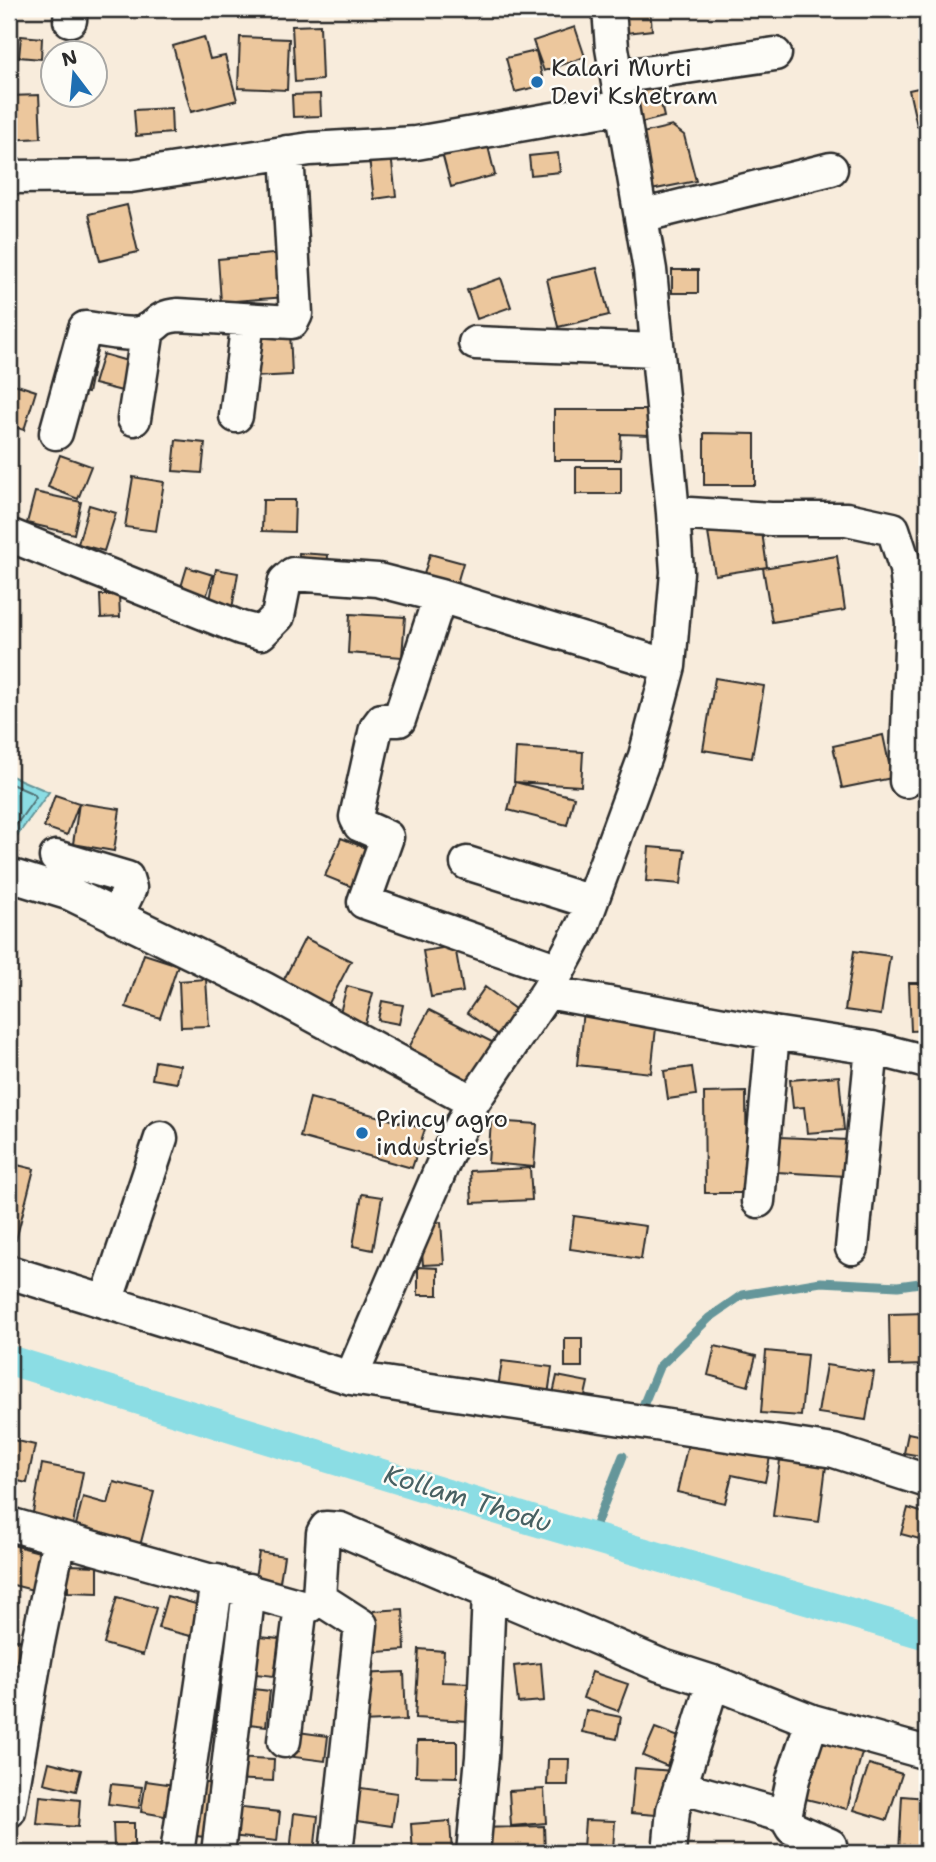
<svg xmlns="http://www.w3.org/2000/svg" width="936" height="1862" font-family="'Shantell Sans',sans-serif">
<style>
.water{fill:#8bdde4;stroke:#65969a;stroke-width:2}
.lines{fill:none;stroke-linecap:round;stroke-linejoin:round}
.shore{stroke:#517275;stroke-width:2}
.stream{stroke:#65969a;stroke-width:9}
.canal{stroke:#8bdde4;stroke-width:30}
.building{fill:#ecc79d;stroke:#2b2b2b;stroke-width:2}
.minor-casing{stroke:#2b2b2b;stroke-width:37}
.minor{stroke:#fdfcf7;stroke-width:32}
.poi-dot{fill:#1f6fb2;stroke:#fdfcf7;stroke-width:2.5}
.labels{text-anchor:middle;dominant-baseline:central;stroke-width:5;stroke-linejoin:round;paint-order:stroke}
.poi-label{font-size:24px;fill:#2b2b2b;stroke:#fdfcf7;text-anchor:start}
.water-label{font-size:26px;font-style:italic;fill:#486062;stroke:#fdfcf7}
</style>
<rect width="100%" height="100%" fill="#f8ecdc"/>
<filter id="ink" filterUnits="userSpaceOnUse"><feTurbulence type="fractalNoise" baseFrequency=".0143" numOctaves="2"/><feDisplacementMap in="SourceGraphic" scale="14" xChannelSelector="R" yChannelSelector="G"/><feConvolveMatrix kernelMatrix="1 2 1 2 8 2 1 2 1" color-interpolation-filters="sRGB"/></filter>
<g filter="url(#ink)">
<path class="water" d="M9,775L49,792L9,847Z"/>
<g class="lines">
<path class="shore" d="M9,783L34,794L36,797L9,835"/>
<path class="stream" d="M642,1408L659,1367L709,1318L742,1295L821,1282L898,1286L927,1282
M591,1537L623,1456"/>
<path class="canal" d="M9,1360L535,1521L927,1635"/>
</g>
<path class="building" d="M615,9H650L652,30L618,34Z
M320,25L322,80L295,82L292,26Z
M575,27L585,57L544,71L533,41Z
M21,36L42,38L41,59L19,57Z
M204,37L210,59L225,56L237,100L191,112L173,46Z
M240,37L289,39L287,90L238,88Z
M536,51L544,85L515,92L506,58Z
M656,81L664,117L632,125L623,89Z
M927,86V123L917,126L909,90Z
M320,94L321,116L293,117L292,95Z
M39,95L41,138L9,140V96Z
M171,108L172,133L136,136L134,110Z
M672,126L684,135L696,181L646,191L634,135Z
M486,138L495,175L451,187L441,149Z
M558,153L560,172L531,175L529,156Z
M391,155L396,196L374,199L369,158Z
M127,205L138,252L100,261L89,214Z
M283,253L287,297L221,302L218,259Z
M597,268L609,315L558,327L547,279Z
M672,270H698V293H672Z
M501,278L511,307L477,319L467,290Z
M290,331L292,375L254,377L252,333Z
M81,341L98,344L88,393L72,390Z
M103,354L134,363L126,392L94,384Z
M14,384L36,391L24,430L9,425V402Z
M554,410H650V435L621,434L620,460H554Z
M704,433L755,434V485H704Z
M176,440L205,443L202,473L173,471Z
M60,455L91,466L78,499L48,487Z
M576,467H621V494H576Z
M133,477L164,482L156,531L125,527Z
M35,492L81,502L74,534L27,523Z
M263,500H295L294,532L262,531Z
M89,505L116,513L104,551L78,544Z
M761,525L767,567L715,575L708,533Z
M299,553L328,555L327,571L297,569Z
M430,554L463,563L455,590L422,581Z
M837,556L845,610L772,622L763,568Z
M187,567L213,575L204,604L178,597Z
M216,569L238,573L232,609L209,605Z
M100,595H119L120,617L101,618Z
M350,614L405,617L402,657L348,653Z
M715,678L764,686L752,758L703,750Z
M919,713L927,714V751L916,750Z
M883,735L892,778L842,788L833,746Z
M516,748L583,752L581,786L514,782Z
M515,782L574,797L567,825L508,810Z
M55,795L79,803L67,835L44,827Z
M79,803L120,809L114,851L73,844Z
M341,838L373,851L357,889L325,876Z
M649,847L685,850L681,884L646,881Z
M305,938L351,961L325,1011L280,987Z
M455,946L463,992L431,997L423,951Z
M854,951L890,956L881,1015L845,1010Z
M144,954L178,965L160,1018L126,1007Z
M206,979L209,1026L181,1027L179,981Z
M909,983H927V1030L911,1031Z
M347,986L373,993L363,1031L337,1024Z
M485,987L519,1012L501,1037L467,1013Z
M382,1001L403,1005L399,1024L378,1020Z
M429,1010L494,1043L471,1088L405,1055Z
M583,1011L657,1019L651,1073L577,1065Z
M155,1061L180,1065L177,1083L152,1079Z
M692,1067L696,1095L668,1099L664,1071Z
M839,1076L844,1130L807,1133L804,1107L793,1108L790,1080Z
M926,1087H927V1139L920,1138Z
M746,1092L747,1193H705L704,1093Z
M310,1098L425,1129L412,1168L300,1137Z
M491,1121L537,1124L534,1167L488,1163Z
M779,1137L848,1140L846,1176L777,1172Z
M9,1163L34,1169L16,1240L9,1238Z
M530,1168L532,1200L472,1203L470,1171Z
M362,1194L382,1197L373,1250L353,1246Z
M574,1216L646,1226L641,1259L570,1249Z
M441,1222L444,1264L423,1265L420,1224Z
M418,1267L438,1268V1295H418Z
M927,1313V1365L890,1366L889,1314Z
M565,1338H582V1367H565Z
M715,1346L756,1356L748,1386L708,1375Z
M766,1351L807,1355L801,1416L761,1413Z
M502,1361L552,1367L547,1402L497,1395Z
M826,1365L874,1372L866,1420L818,1413Z
M557,1376L588,1382L582,1409L551,1403Z
M927,1377V1434L919,1433Z
M908,1433L927,1437V1457L904,1453Z
M9,1439L35,1445L27,1483L9,1479Z
M689,1439L770,1457L765,1482L732,1475L725,1503L677,1492Z
M780,1460L826,1466L819,1522L773,1516Z
M42,1464L83,1472L72,1530L31,1523Z
M114,1482L154,1492L140,1546L75,1529L83,1497L108,1504Z
M908,1508L927,1514V1541L901,1534Z
M9,1544L43,1553L33,1590L9,1584Z
M259,1552L284,1556L279,1588L254,1584Z
M68,1565L98,1566V1593L68,1592Z
M167,1596L203,1606L195,1637L158,1628Z
M117,1597L156,1608L143,1655L104,1644Z
M403,1609L405,1650L377,1652L374,1611Z
M250,1636L279,1639L274,1676L246,1673Z
M9,1637L31,1644L20,1678L9,1674Z
M419,1649L444,1651L442,1682L473,1683L470,1721L415,1718Z
M541,1663L544,1701L518,1703L514,1666Z
M404,1672L406,1720L361,1722L359,1674Z
M592,1672L628,1684L618,1711L583,1698Z
M208,1679L234,1681L231,1711L205,1708Z
M243,1688L270,1691L266,1726L240,1723Z
M586,1710L621,1717L617,1739L582,1732Z
M655,1728L679,1737L667,1766L643,1756Z
M298,1732L328,1736L325,1761L294,1757Z
M818,1737L863,1749L847,1809L802,1798Z
M417,1741H457V1777L416,1776Z
M232,1757L274,1759L273,1781L231,1779Z
M548,1759H569L568,1785H547Z
M49,1762L81,1770L76,1791L44,1783Z
M869,1764L902,1774L887,1820L854,1810Z
M635,1768L673,1771L669,1816L631,1813Z
M146,1781L175,1785L170,1817L141,1812Z
M190,1781L223,1785L217,1838L184,1835Z
M111,1784L142,1787L139,1808L108,1804Z
M354,1787L397,1793L392,1826L350,1820Z
M544,1789L546,1823L511,1826L509,1791Z
M40,1796L80,1800L78,1827L37,1824Z
M902,1796L927,1798V1853L899,1852Z
M233,1807L280,1812L277,1841L230,1836Z
M294,1813L318,1816L314,1853H290Z
M585,1820L615,1821L613,1849L583,1848Z
M450,1821L452,1853H413L411,1824Z
M113,1823H134V1846L114,1847Z
M544,1826L545,1853H483V1828Z
M107,1848L132,1852L131,1853H107Z"/>
<g class="lines">
<defs>
<path id="minor" d="M609,9L612,48L650,270L673,513L677,572L669,666L645,756L583,925L547,992L473,1102L445,1159L351,1378L834,1451L927,1481
M70,20L71,9
M617,77L775,54
M9,177L130,176L310,149L416,143L622,107
M641,216L831,169
M475,343L657,350
M236,416L248,320
M134,419L148,329
M56,433L85,328C99,329 130,337 143,332C159,326 156,317 178,315L292,322L296,314L287,152
M673,513L771,519H847L893,529L906,569L912,623L906,781
M9,535L241,628L261,633L278,616L285,581L293,574L378,580L440,596L669,666
M440,596L399,720H382L376,728L356,817L360,825L387,837L364,902L559,970
M56,857L127,878L130,888L116,917
M467,863L591,902
M9,875L71,894L190,952L263,988L473,1102
M547,992L773,1033L872,1048L927,1062
M758,1201L773,1033
M852,1248L872,1048
M9,1272L351,1378
M106,1302L161,1138
M9,1524L301,1606H309L319,1598L323,1533L326,1528L340,1529L660,1665L713,1682L812,1721L927,1753
M319,1598L361,1625L336,1853
M812,1721L793,1779L785,1816L792,1828L830,1845L831,1853
M284,1741L301,1606
M680,1787L785,1816
M9,1811L37,1647L59,1539
M177,1853L217,1581
M218,1853L249,1590
M473,1853L482,1757L489,1594
M669,1853L673,1810L713,1682"/>
</defs>
<use href="#minor" class="minor-casing"/>
<use href="#minor" class="minor"/>
</g>
</g>
<g class="poi-dot">
<circle cx="537" cy="82" r="7"/>
<circle cx="362" cy="1133" r="7"/>
</g>
<g class="labels">
<g class="poi-label">
<text x="551" y="68">Kalari Murti<tspan x="551" dy="28">Devi Kshetram</tspan></text>
<text x="376" y="1119">Princy agro<tspan x="376" dy="28">industries</tspan></text>
</g>
<g class="water-label">
<text transform="translate(468 1498) rotate(17)">Kollam Thodu</text>
</g>
</g>
<rect width="936" height="1862" fill="none" stroke="#fdfcf7" stroke-width="35"/>
<rect x="18" y="18" width="901" height="1827" fill="none" stroke="#2b2b2b" stroke-width="2.5" filter="url(#ink)"/>
<g transform="translate(74 74) rotate(344)"><circle r="33" fill="#fdfcf7" stroke="#a9a8a5" stroke-width="2"/>
<path d="M0-5L12 26L0 18L-12 26Z" fill="#1f6fb2"/>
<text y="-10" font-size="19" font-weight="bold" text-anchor="middle" fill="#2b2b2b">N</text>
</g>
</svg>
